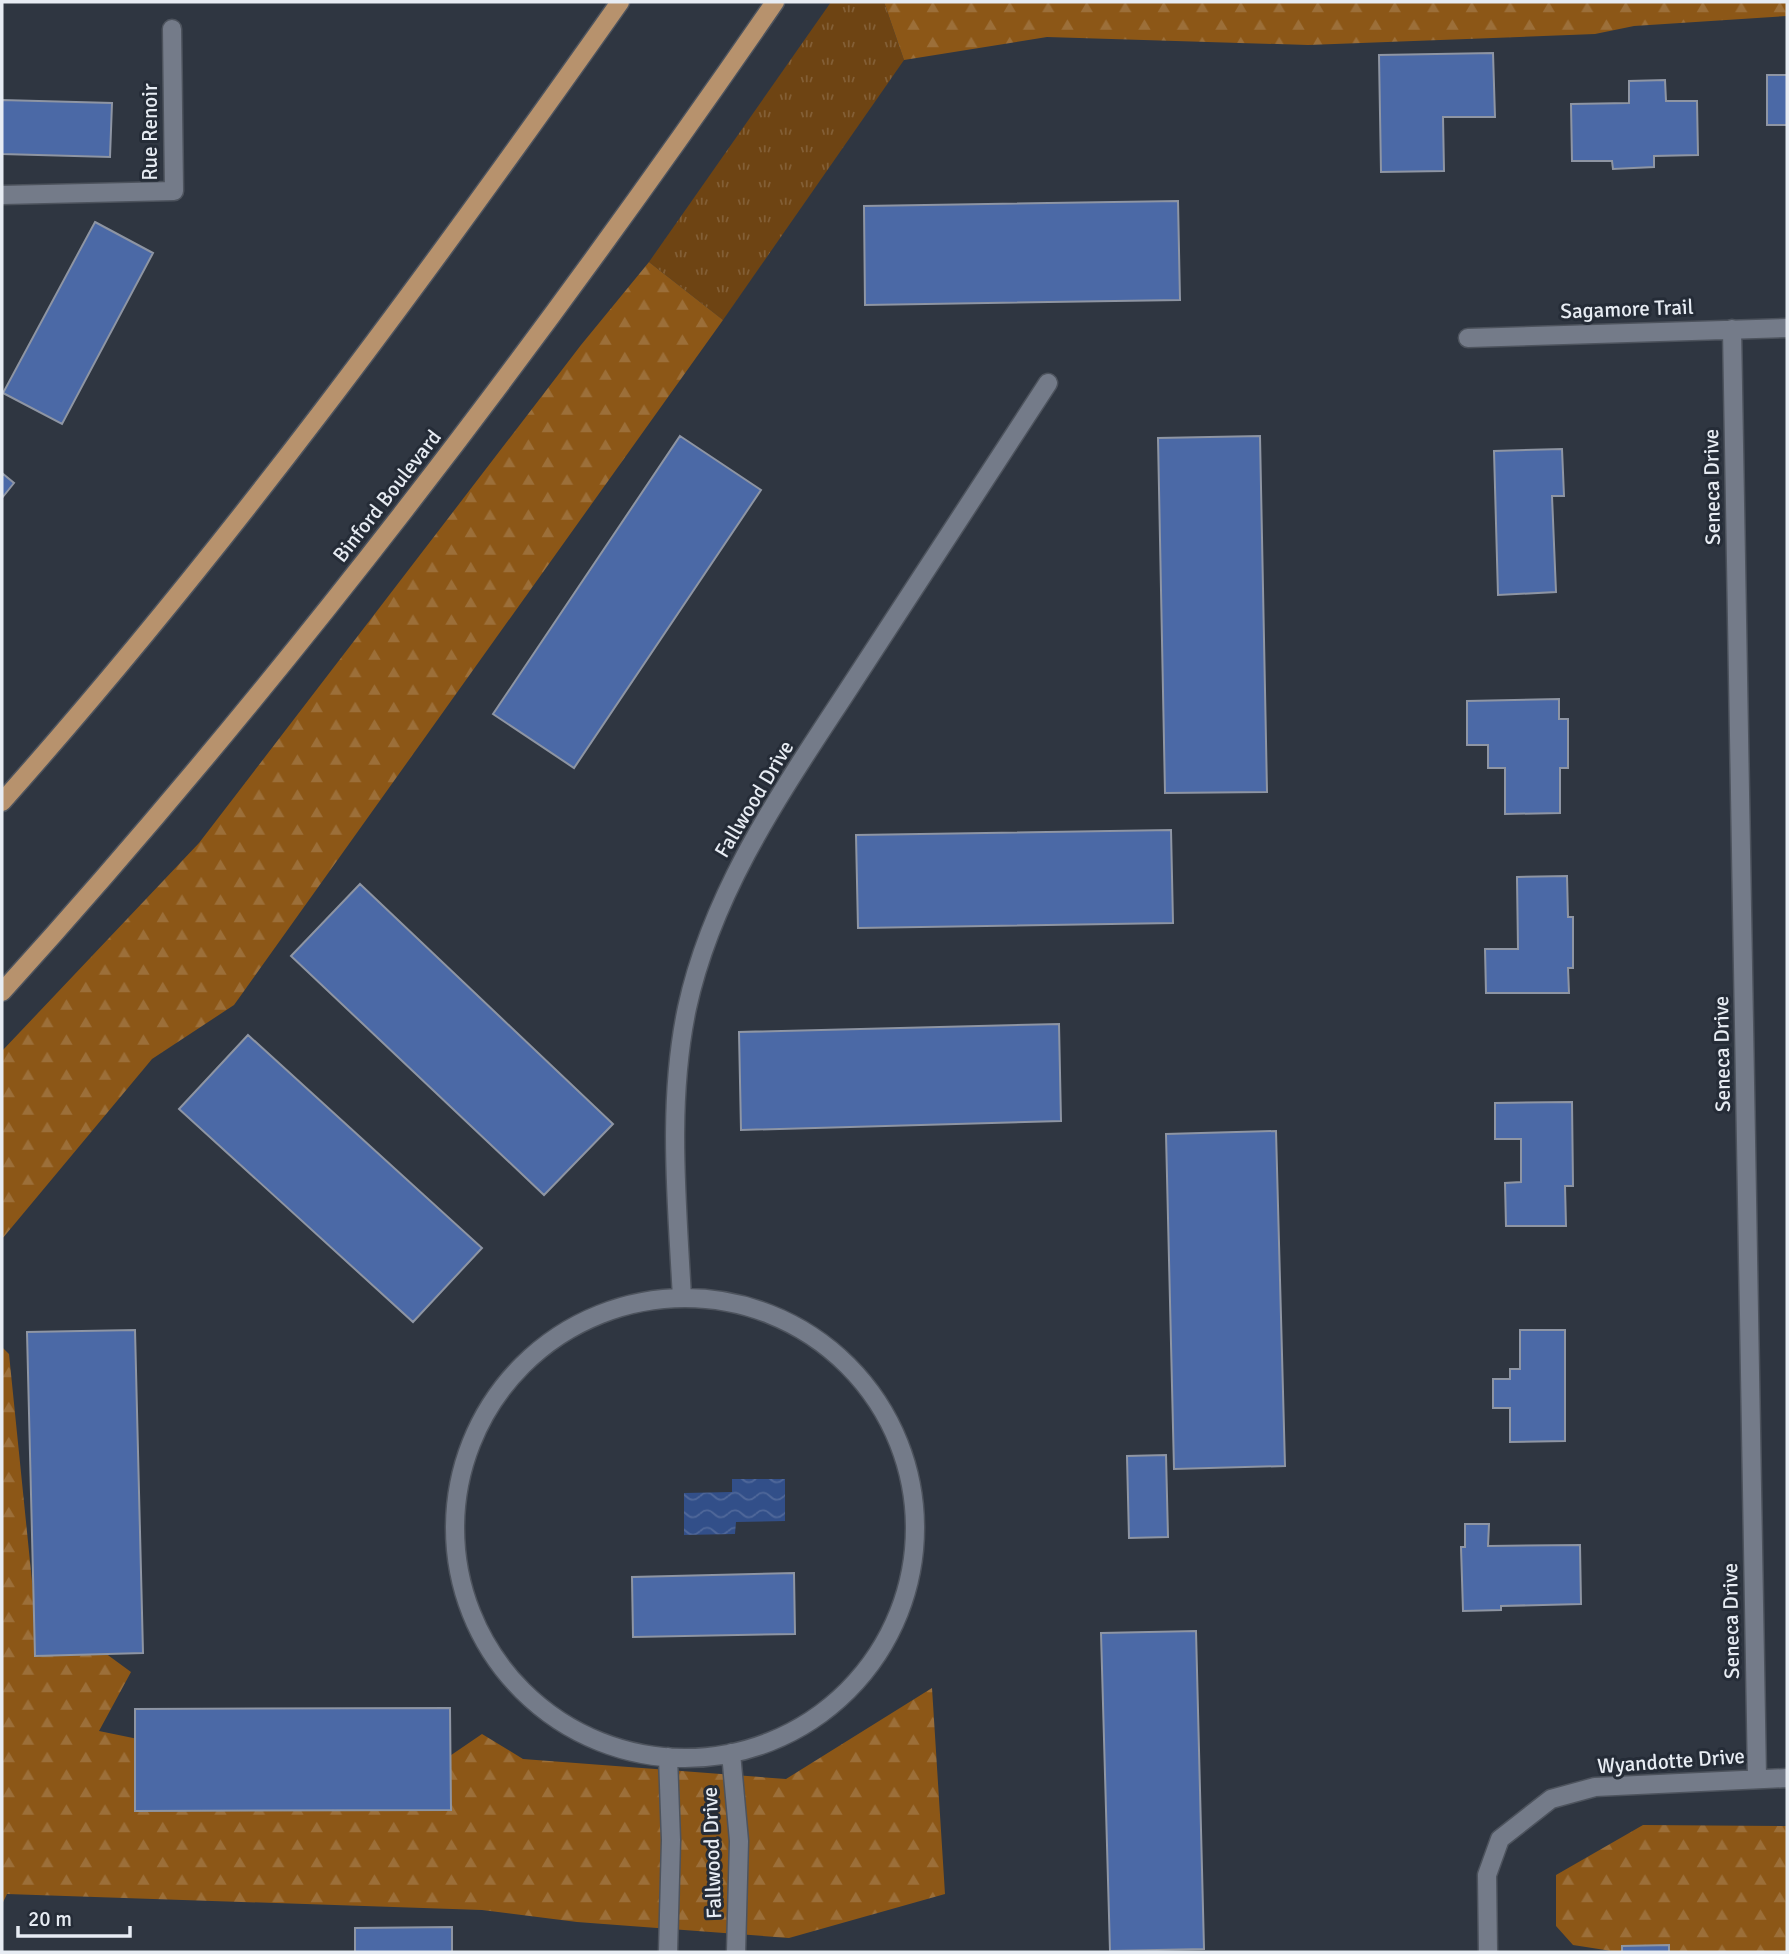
<svg xmlns="http://www.w3.org/2000/svg" width="1789" height="1954" font-family="Signika,sans-serif">
<style>
.grass{fill:url(#grass-tufts)}
.forest{fill:url(#forest-firs)}
.water{fill:url(#water-waves)}
.building{fill:#4b69a6;stroke:#8e95a3;stroke-width:2}
.lines{fill:none;stroke-linecap:round;stroke-linejoin:round}
.street-casing{stroke:#4d535d;stroke-width:21}
.primary-casing{stroke:#4d535d;stroke-width:21}
.street{stroke:#747b89;stroke-width:18}
.primary{stroke:#b7926d;stroke-width:18}
.labels{text-anchor:middle;dominant-baseline:central;stroke-width:6;stroke-linejoin:round;paint-order:stroke}
.street-label{font-size:21px;fill:#e7ecf3;stroke:#252c37}
</style>
<defs>
<pattern id="grass-tufts" width="24" height="20" patternUnits="userSpaceOnUse" patternTransform="scale(1.75)"><rect width="24" height="20" fill="#6e4413"/><path d="M3 7l-1-3M5 7V3M7 7l1-3M15 17l-1-3M17 17v-4M19 17l1-3" fill="none" stroke="#835f36"/></pattern>
<pattern id="forest-firs" width="22" height="20" patternUnits="userSpaceOnUse" patternTransform="scale(1.75)"><rect width="22" height="20" fill="#8c5717"/><path d="M5 1l3.5 6h-7zM16 11l3.5 6h-7z" fill="#9c6f39"/></pattern>
<pattern id="water-waves" width="16" height="10" patternUnits="userSpaceOnUse" patternTransform="scale(1.75)"><rect width="16" height="10" fill="#324f89"/><path d="M0 5q4-4 8 0t8 0" fill="none" stroke="#50689a"/></pattern>
</defs>
<rect width="100%" height="100%" fill="#2f3641"/>
<path class="grass" d="M831,2H884L904,60L723,320L649,262Z"/>
<path class="forest" d="M884,2H1787V16L1634,26L1595,34L1308,45L1047,37L904,60Z
M649,262L723,320L234,1005L152,1059L2,1239V1051L199,843L581,345Z
M2,1347L9,1354L34,1601L131,1672L99,1731L397,1792L482,1734L523,1759L786,1779L932,1688L945,1894L789,1938L577,1922L482,1910L7,1894L2,1904Z
M1643,1825L1787,1826V1952H1618L1573,1945L1556,1926V1875Z"/>
<path class="water" d="M732,1479H785V1521L736,1522L735,1534L684,1535V1493L732,1492Z"/>
<path class="building" d="M1493,53L1495,117H1443L1444,171L1381,172L1379,55Z
M1767,75H1787V125H1767Z
M1665,80L1666,101H1697L1698,155L1654,156V167L1613,169L1612,161H1572L1571,104L1629,103V81Z
M2,100L112,103L110,157L2,154Z
M1178,201L1180,300L865,305L864,206Z
M95,222L153,253L62,424L3,393Z
M680,436L761,490L574,768L493,714Z
M1260,436L1267,792L1165,793L1158,438Z
M1562,449L1564,496H1552L1556,592L1498,595L1494,451Z
M2,473L14,483L2,498Z
M1559,699V719H1568V768H1560V813L1505,814V768H1488V745H1467V701Z
M1171,830L1173,923L858,928L856,835Z
M1567,876L1568,917H1573V968H1568L1569,993H1486L1485,949H1518L1517,877Z
M360,884L613,1124L544,1195L291,956Z
M1059,1024L1061,1121L741,1130L739,1032Z
M248,1035L482,1248L413,1322L179,1109Z
M1572,1102L1573,1186H1565L1566,1226H1506L1505,1183L1521,1182V1139H1495V1103Z
M1276,1131L1285,1466L1174,1469L1166,1134Z
M135,1330L143,1653L35,1656L27,1332Z
M1520,1330H1565V1441L1510,1442V1408H1493V1379H1510V1369H1520Z
M1166,1455L1168,1537L1129,1538L1127,1456Z
M1465,1524H1489L1488,1546L1580,1545L1581,1604L1501,1606V1610L1463,1611L1461,1547H1465Z
M794,1573L795,1634L633,1637L632,1577Z
M1196,1631L1204,1949L1110,1951L1101,1633Z
M450,1708L451,1810L135,1811V1709Z
M452,1927V1952H355V1928Z
M1669,1945V1952H1622V1946Z"/>
<g class="lines">
<defs>
<path id="street" d="M2,195L174,191L172,29
M1732,329L1757,1778
M1468,338L1787,328
M455 1528a230 230 0 1 1 460 0a230 230 0 1 1-460 0Z
M682,1298C677,1202 667,1103 687,1008C714,884 789,781 857,676C921,579 984,481 1048,383
M731,1753L739,1841L736,1952
M668,1952L671,1840L668,1757
M1488,1952L1487,1875L1500,1839L1551,1799L1595,1787L1787,1778"/>
<path id="primary" d="M2,802C226,550 426,277 620,2
M2,992C283,682 537,347 775,2"/>
</defs>
<use href="#street" class="street-casing"/>
<use href="#primary" class="primary-casing"/>
<use href="#street" class="street"/>
<use href="#primary" class="primary"/>
</g>
<g class="labels">
<g class="street-label">
<text transform="translate(150 132) rotate(-90)">Rue Renoir</text>
<text transform="translate(1627 309) rotate(-2)">Sagamore Trail</text>
<text transform="translate(1712 487) rotate(-91)">Seneca Drive</text>
<text transform="translate(387 496) rotate(-52)">Binford Boulevard</text>
<text transform="translate(754 799) rotate(-59)">Fallwood Drive</text>
<text transform="translate(1722 1054) rotate(-91)">Seneca Drive</text>
<text transform="translate(1731 1621) rotate(-91)">Seneca Drive</text>
<text transform="translate(1671 1761) rotate(-4)">Wyandotte Drive</text>
<text transform="translate(712 1853) rotate(-92)">Fallwood Drive</text>
</g>
</g>
<rect width="1789" height="1954" fill="none" stroke="#e7ecf3" stroke-width="7"/>
<path d="M18 1926v10h112v-10" fill="none" stroke="#e7ecf3" stroke-width="3.5"/>
<text x="28" y="1926" font-size="21" fill="#e7ecf3" stroke="#252c37" stroke-width="5" paint-order="stroke">20 m</text>
</svg>
